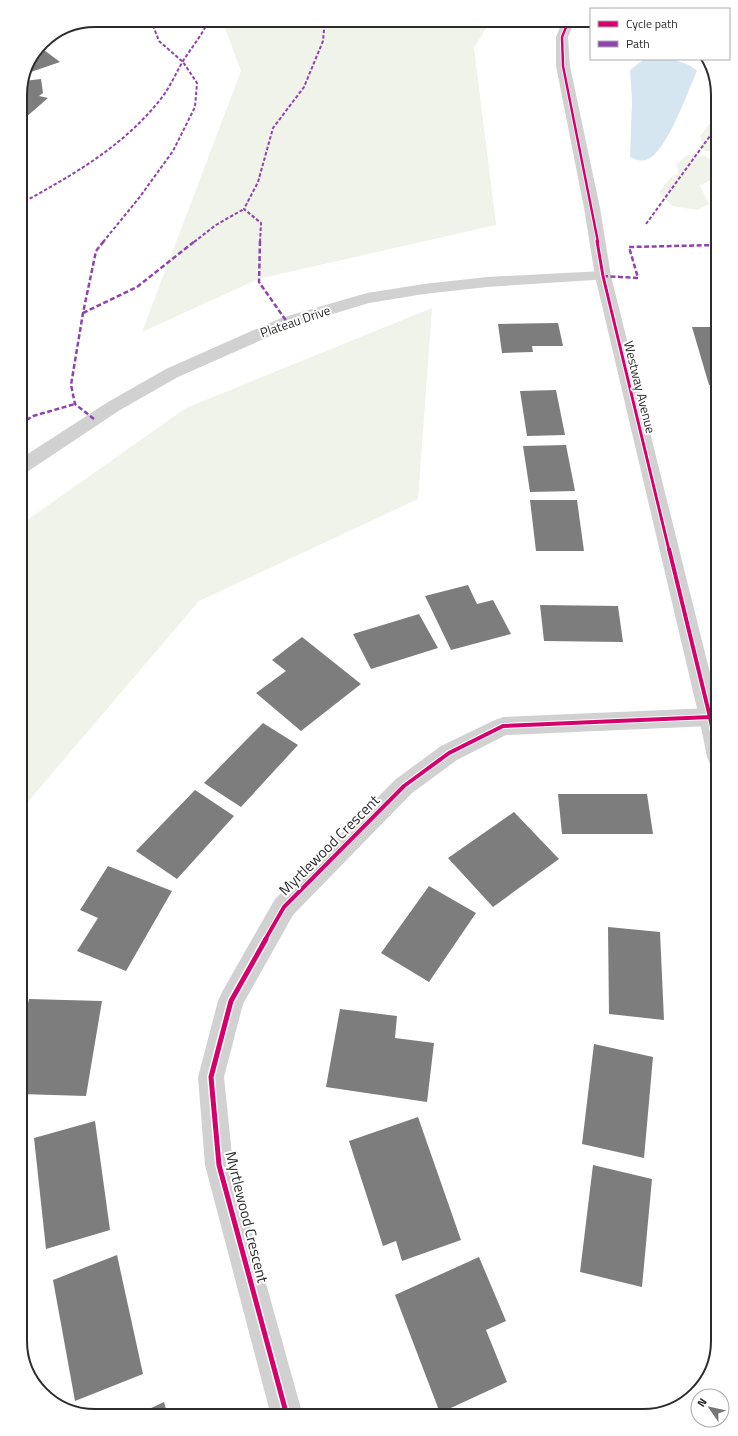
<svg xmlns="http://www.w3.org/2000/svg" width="738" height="1436" font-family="'Titillium Web',sans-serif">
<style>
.green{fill:#eff3ea}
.water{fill:#d6e6f0}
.building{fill:#7d7d7d}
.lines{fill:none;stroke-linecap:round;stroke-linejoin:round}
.minor{fill:#d1d1d1;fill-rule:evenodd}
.tertiary{fill:#d1d1d1;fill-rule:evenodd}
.quiet-far1{stroke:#8e44ad;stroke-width:2;stroke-dasharray:3.5 2;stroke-linecap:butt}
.quiet{stroke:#8e44ad;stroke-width:2.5;stroke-dasharray:5 2.5;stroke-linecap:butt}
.cycleway-far3-casing{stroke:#fff;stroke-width:4}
.cycleway-far2-casing{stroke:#fff;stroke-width:5}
.cycleway-far1-casing{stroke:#fff;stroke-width:6}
.cycleway-casing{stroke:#fff;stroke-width:8}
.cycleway-far3{stroke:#d6006c;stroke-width:2.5}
.cycleway-far2{stroke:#d6006c;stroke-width:3}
.cycleway-far1{stroke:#d6006c;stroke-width:4}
.cycleway{stroke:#d6006c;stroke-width:5}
.labels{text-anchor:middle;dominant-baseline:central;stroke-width:4;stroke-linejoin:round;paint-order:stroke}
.far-street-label{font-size:13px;fill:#2c2c2c;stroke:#fff}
.street-label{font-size:15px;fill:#2c2c2c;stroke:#fff}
.rim{fill:none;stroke:#2c2c2c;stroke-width:2}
</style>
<rect width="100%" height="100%" fill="#fff"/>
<path class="green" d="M222,20H491L474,48L496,225L258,279L142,332L241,71Z
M718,113V152L704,151L700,136Z
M687,155L706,156L718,167V175L700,186L709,204L697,210L672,206L659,192L672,176L678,174L677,164Z
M432,308L418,499L199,601L20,811V525L186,408Z"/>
<path class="water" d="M650,59C667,59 684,59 697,71C688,91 667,151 648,159C642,162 636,160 630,157L632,101L630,70L643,60Z"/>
<path class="building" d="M40,47L60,62L28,73Z
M41,79L43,93L39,96L48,98L25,118L20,116V91L24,81Z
M558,323L563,346H532L533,352L502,353L498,324Z
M692,327H718V385H709Z
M556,390L565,435L527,436L520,391Z
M566,445L575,491L530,492L523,446Z
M530,500H577L584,551H536Z
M468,585L477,604L493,600L511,634L451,650L425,596Z
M540,605L618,606L623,642L544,641Z
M419,614L438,648L371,669L353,634Z
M302,637L361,684L301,731L256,693L286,671L272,660Z
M263,723L298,745L241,807L204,783Z
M195,790L234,816L177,879L136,851Z
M558,794H647L653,834H562Z
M514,812L559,859L493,907L448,858Z
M108,866L172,891L126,971L77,951L98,918L80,910Z
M429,886L476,913L429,982L381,953Z
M608,927L660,932L664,1020L609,1014Z
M29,999L102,1001L86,1096L20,1094V1041Z
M340,1009L397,1016L395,1038L434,1043L427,1102L326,1087Z
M594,1044L653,1057L644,1158L582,1144Z
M418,1117L461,1240L402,1261L396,1241L383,1246L349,1141Z
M95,1121L110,1230L46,1249L34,1138Z
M593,1165L652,1179L642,1287L580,1272Z
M117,1255L143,1374L75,1401L53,1280Z
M479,1257L506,1321L486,1330L507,1382L440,1413L395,1295Z
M164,1402L168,1416H134Z"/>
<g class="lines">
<path class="minor" d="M603,271L609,273L611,276L609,279L487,287L424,294L369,303L293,326L178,377L120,410L27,472L20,474V459L108,402L166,369L281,318L367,293L424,284L487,277Z
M710,708L718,711V723L710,726L506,735L457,760L412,793L293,915L243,1004L224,1077L233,1165L303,1416H271L205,1165L198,1077L218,1001L222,992L275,899L396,779L441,746L495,720L503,717Z"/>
<path class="tertiary" d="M563,20H575L568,37L570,66L600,208L611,276L718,705V766L710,764L707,757L699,717L595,276L584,208L556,66V37Z"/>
<path class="quiet-far1" d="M20,204C73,175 126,145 163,96C171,85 176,73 183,61C192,47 202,35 209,20
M646,224L718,125
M103,242L139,198L173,151L195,107L197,83L183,62L159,41L151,20
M194,242L216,225L244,209
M260,242L261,223L244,209L258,182L273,128L304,87L323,41L325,20"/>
<path class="quiet" d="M260,241L259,282L287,322
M603,276L638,278L629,247L718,245
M83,313L137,287L195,241
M94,419L75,404L71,385L83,313L96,251L104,241
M20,424L33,416L75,404"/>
<defs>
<path id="cycleway-far3" d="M569,20L562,37L563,66L598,242"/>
<path id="cycleway-far2" d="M597,241L603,276L669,550"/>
<path id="cycleway-far1" d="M669,549L710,717L718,757
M265,940L284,907L404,786L449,753L503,726L710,717"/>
<path id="cycleway" d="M266,939L231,1001L211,1077L219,1165L287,1416"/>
</defs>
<use href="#cycleway-far3" class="cycleway-far3-casing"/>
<use href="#cycleway-far2" class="cycleway-far2-casing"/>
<use href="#cycleway-far1" class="cycleway-far1-casing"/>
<use href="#cycleway" class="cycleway-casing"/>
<use href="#cycleway-far3" class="cycleway-far3"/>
<use href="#cycleway-far2" class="cycleway-far2"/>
<use href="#cycleway-far1" class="cycleway-far1"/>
<use href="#cycleway" class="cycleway"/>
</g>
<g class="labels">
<g class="far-street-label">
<text transform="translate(295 321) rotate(-19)">Plateau Drive</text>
<text transform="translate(640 387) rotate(76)">Westway Avenue</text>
</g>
<g class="street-label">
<text transform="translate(329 845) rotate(-45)">Myrtlewood Crescent</text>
<text transform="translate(247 1217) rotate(76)">Myrtlewood Crescent</text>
</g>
</g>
<path d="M0 0H738V1436H0ZM95 27H643A68 68 0 0 1 711 95V1341A68 68 0 0 1 643 1409H95A68 68 0 0 1 27 1341V95A68 68 0 0 1 95 27Z" fill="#fff" fill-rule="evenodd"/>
<path class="rim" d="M95 27H643A68 68 0 0 1 711 95V1341A68 68 0 0 1 643 1409H95A68 68 0 0 1 27 1341V95A68 68 0 0 1 95 27Z"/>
<rect x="590" y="8" width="140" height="52" fill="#ffffff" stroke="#ababab"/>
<rect x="598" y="21" width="20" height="6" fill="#d6006c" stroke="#ababab"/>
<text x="626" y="28" font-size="12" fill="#2c2c2c">Cycle path</text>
<rect x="598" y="41" width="20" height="6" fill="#8e44ad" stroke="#ababab"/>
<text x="626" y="48" font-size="12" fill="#2c2c2c">Path</text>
<g transform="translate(710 1408) rotate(304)"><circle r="19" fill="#ffffff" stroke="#ababab"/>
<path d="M0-3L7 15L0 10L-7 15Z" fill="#767676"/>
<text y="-6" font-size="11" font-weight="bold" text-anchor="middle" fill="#2c2c2c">N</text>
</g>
</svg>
